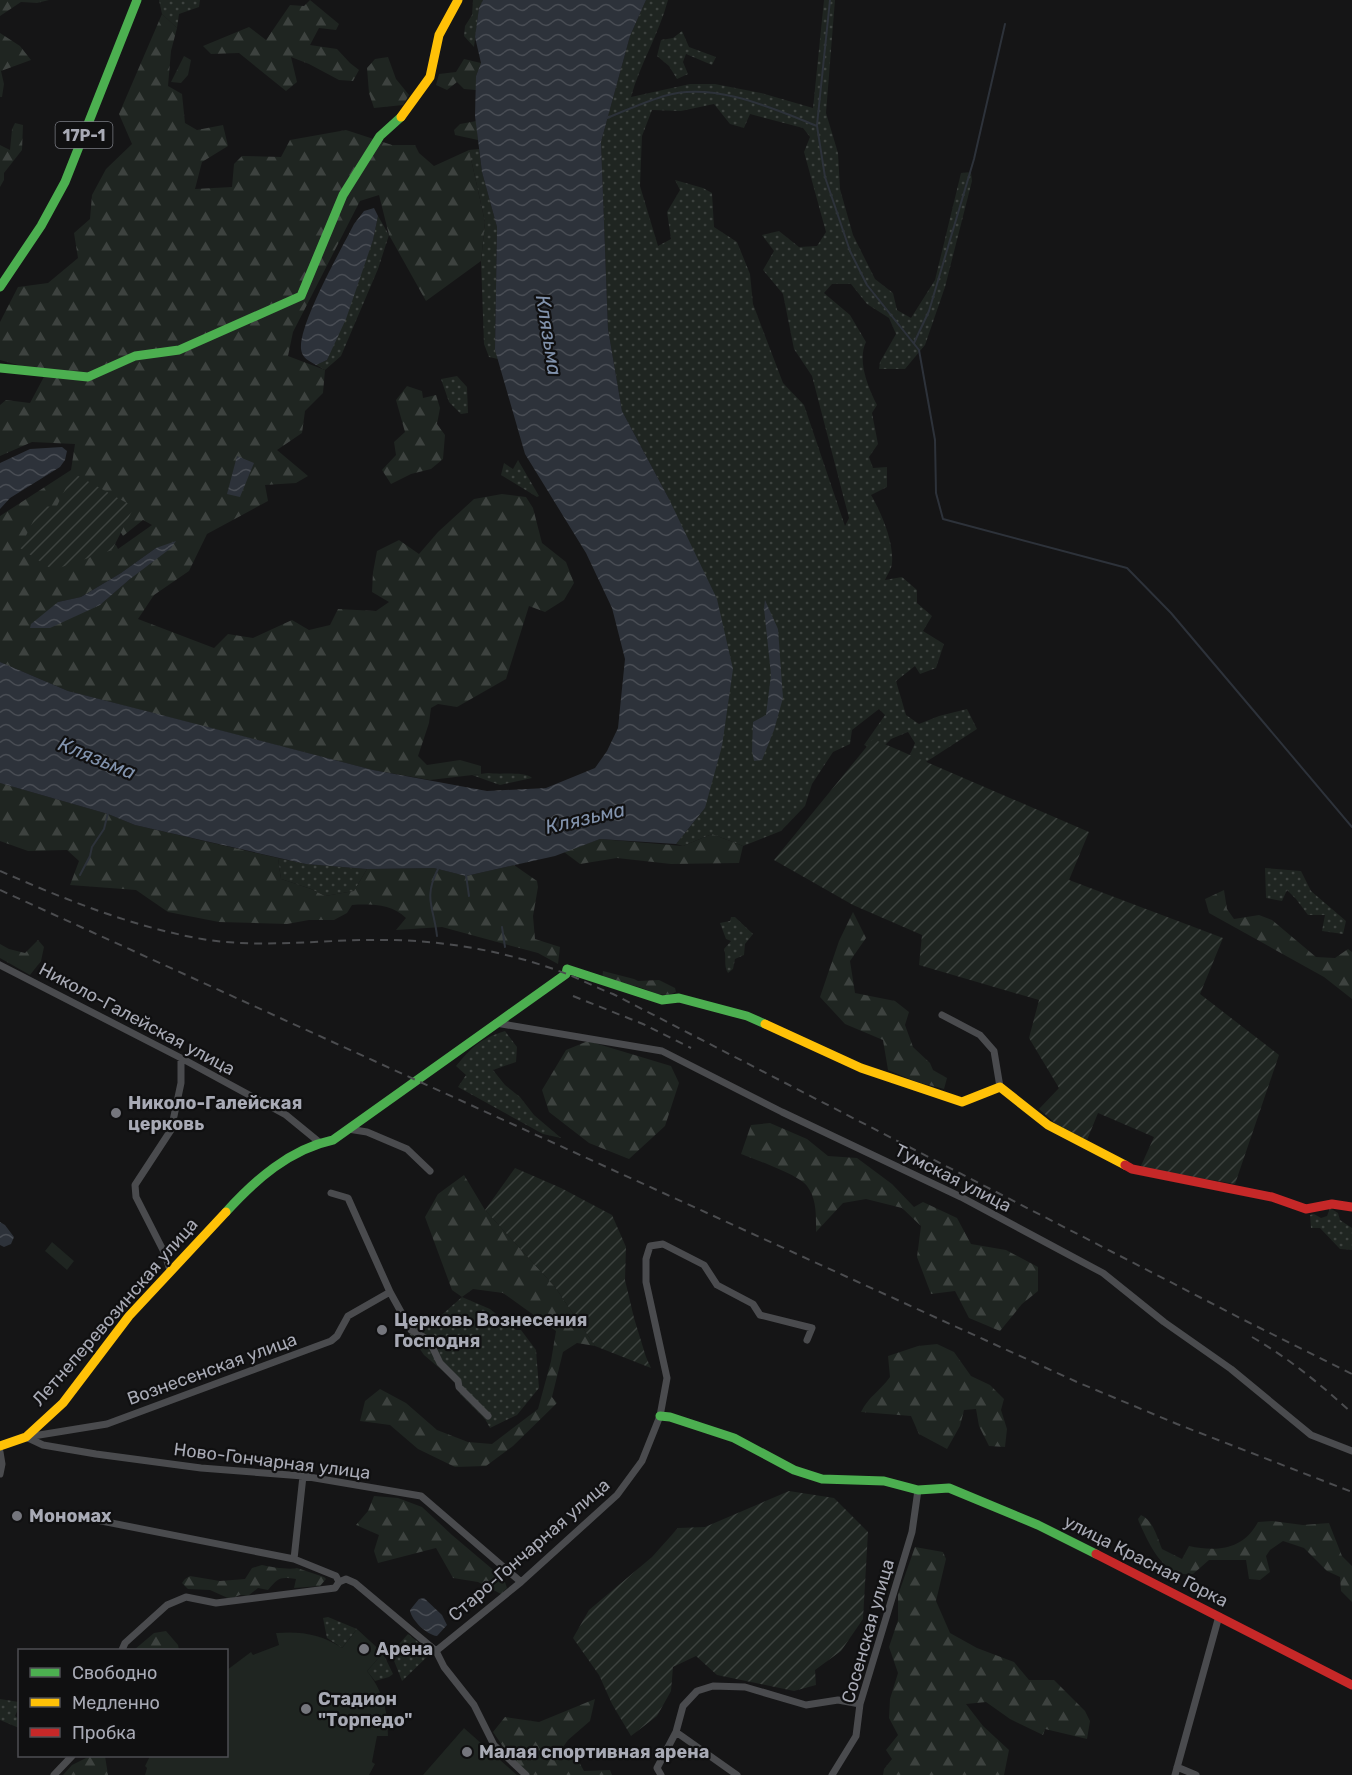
<svg xmlns="http://www.w3.org/2000/svg" width="1352" height="1775" font-family="Rubik,sans-serif">
<style>
.grass{fill:url(#grass-dots);fill-rule:evenodd}
.forest{fill:url(#forest-firs);fill-rule:evenodd}
.garden{fill:url(#garden-furrows)}
.pitch{fill:#1f2521}
.water{fill:url(#water-waves)}
.lines{fill:none;stroke-linecap:round;stroke-linejoin:round}
.stream{stroke:#2d323a;stroke-width:2}
.street{stroke:#4a4b4e;stroke-width:7}
.fast{stroke:#4caf50;stroke-width:9}
.slow{stroke:#ffc107;stroke-width:9}
.jam{stroke:#c62828;stroke-width:9}
.rail{stroke:#4b4c4f;stroke-width:2;stroke-dasharray:8 6;stroke-linecap:butt}
.poi-dot{fill:#75767d;stroke:#101011;stroke-width:2}
.labels{text-anchor:middle;dominant-baseline:central;stroke-width:4.5;stroke-linejoin:round;paint-order:stroke}
.shield{fill:#101011;stroke:#7a7c84;stroke-width:1.5}
.shield-label{font-size:16px;font-weight:bold;fill:#a8aab5}
.street-label{font-size:18px;fill:#a8aab5;stroke:#101011}
.poi-label{font-size:18px;font-weight:bold;fill:#a8aab5;stroke:#101011;text-anchor:start}
.water-label{font-size:20px;font-style:italic;fill:#8293ad;stroke:#101011}
</style>
<defs>
<pattern id="grass-dots" width="8" height="8" patternUnits="userSpaceOnUse" patternTransform="scale(1.5)"><rect width="8" height="8" fill="#1f2521"/><path d="M2 2h.1M6 6h.1" fill="none" stroke="#3d423f" stroke-width="1.8" stroke-linecap="round"/></pattern>
<pattern id="forest-firs" width="22" height="20" patternUnits="userSpaceOnUse" patternTransform="scale(1.5)"><rect width="22" height="20" fill="#1f2521"/><path d="M5 1l3.5 6h-7zM16 11l3.5 6h-7z" fill="#3d423f"/></pattern>
<pattern id="garden-furrows" width="10" height="10" patternUnits="userSpaceOnUse" patternTransform="scale(1.5)"><rect width="10" height="10" fill="#1f2521"/><path d="M-1 1l2-2M0 10L10 0M9 11l2-2" fill="none" stroke="#3d423f"/></pattern>
<pattern id="water-waves" width="16" height="10" patternUnits="userSpaceOnUse" patternTransform="scale(1.5)"><rect width="16" height="10" fill="#2d323a"/><path d="M0 5q4-4 8 0t8 0" fill="none" stroke="#494d54"/></pattern>
</defs>
<rect width="100%" height="100%" fill="#151516"/>
<path class="grass" d="M159,0H200L199,7L179,14L177,28L162,14Z
M473,0H483L479,8L474,47L464,36L465,26L472,15Z
M646,0H668C659,34 640,64 631,97L690,84H715L761,93L813,108L824,0H835L826,113L838,153L840,189L853,235L875,279L893,293L897,310L911,318L935,280L961,173L971,172L972,181L945,287L925,345L905,369H879L880,362L896,334L889,318L867,304L851,284H832L824,293L850,315L866,342C857,361 868,387 877,405L872,413L878,444L869,457L873,468L887,467V487L871,495C881,512 894,542 892,563C892,568 887,575 885,580L902,577L917,590V603L932,616L923,631L944,644L936,668L920,674L915,666L896,681L906,715L919,724L939,716L967,709L977,729L926,762L919,772L905,766L915,743L908,732L891,739L878,752L864,745L885,715L879,709L852,730L850,744L833,752L812,784L805,806L781,831L743,846L712,834L683,846L676,844L705,808L669,499L622,411L608,329L601,142L630,36ZM714,104L730,124L744,128L750,114L803,128L810,137L804,152L826,232L817,246L799,247L779,231L762,235L774,251L763,270L783,294L794,349L812,376L849,518L845,526L804,405L783,383L753,304L750,274L737,242L714,227L712,193L703,188L675,180L680,190L667,212L671,239L658,246L640,186L642,136L652,110L681,111Z
M682,31L689,47L716,57L712,65L686,54L683,62L688,74L677,79L669,66L657,56L661,40L673,38Z
M479,149L482,172L497,227L495,350L498,359L489,357L484,344L481,261L485,222L469,150Z
M378,216L389,235L378,269L341,356L325,370L316,365L327,360L373,240Z
M457,376L467,387L468,413L461,414L449,402L441,379Z
M518,460L539,496L537,497L501,475L504,463L513,469Z
M488,773C500,775 524,771 532,778L500,785L472,775Z
M278,858L306,864L367,869L354,891L325,896L311,889L281,879Z
M1265,868L1301,871L1311,891L1346,921L1343,934L1322,931L1325,915H1308L1296,899L1287,890L1282,901L1266,898Z
M731,917H735L753,934L745,944L744,955L735,959L733,969L728,973C723,965 727,958 724,949L731,941L726,939L720,923L730,921Z
M505,1031L517,1047L516,1062L493,1070L505,1085L520,1097L534,1115L561,1138L543,1134L458,1087L466,1075L456,1066C473,1046 480,1039 505,1031Z
M1330,1208L1338,1213L1340,1220L1352,1228V1250L1340,1249L1320,1228H1311L1310,1215L1314,1214L1321,1218L1327,1216Z
M462,1297L490,1309L516,1330H521L536,1350L539,1388L517,1415L490,1428L485,1419L460,1394L457,1383L424,1355L408,1332L414,1328L436,1320Z
M328,1617L357,1629L342,1648L327,1638L323,1618Z
M408,1634L428,1650V1656L402,1681L391,1653Z
M383,1653L393,1674L389,1677L375,1681L367,1671Z
M0,1699L19,1702V1707L15,1716L19,1719V1728L0,1720Z"/>
<path class="forest" d="M0,0H49L37,3L21,2L0,16Z
M310,0L339,24L336,30L319,28L310,45L337,49L350,63L359,70L353,81L339,80L309,64L291,57L297,82L286,91L239,53L211,54L203,46L249,27L266,40L290,5L304,6Z
M162,14L177,28L171,51L168,86L182,94L185,123L197,130L223,125L228,146L202,162L195,189L232,187L234,164L242,156L281,157L290,140L346,130L392,145H415L419,153L434,166L469,150L485,222L481,261L426,301L389,235L379,195L360,201L293,332L288,356L325,370L323,393L305,411L302,433L277,450L308,476L296,483L265,485L268,501L207,534L189,571L154,595L138,619L214,648L228,634L253,638L292,620L309,630L330,625L338,609L376,611L389,602L372,592L373,572L377,551L399,540L419,554L438,532L474,499L502,494L526,497L533,508L542,543L566,562L574,583L564,600L545,612L529,606L506,679L457,707L438,704L431,708L429,723L418,756L427,765L460,760L481,766V774L430,780L373,770L68,691L0,662V516L71,470L75,444L32,442L0,456V405L6,400L30,403L46,373L0,360V322L18,287L48,283L78,258L74,233L90,219L92,195L106,169L132,144L119,114ZM143,520L152,525L118,549L116,545L105,538L120,531L123,536ZM156,548L130,579L100,605L58,602L81,597L121,573Z
M0,33L20,46L31,60L1,71L4,84L2,97H0Z
M184,56L191,60L188,75L181,83L171,82Z
M388,57L396,79L409,95L403,105L374,108L369,93L367,68L375,59Z
M464,59L481,63L476,76V90L464,89L457,82L447,90L436,85L439,74L456,72Z
M476,121L478,140L455,135L454,130L460,124Z
M15,123L23,125L22,150L4,173V180L0,187V145L10,150L12,129Z
M407,386L422,391L423,398L436,395L440,408L437,424L445,435L443,459L431,469L411,474L391,484L382,470L396,455L394,442L405,432L396,400Z
M0,783L108,814L135,825L278,858L281,879L311,889L325,896L354,891L367,869L434,868L466,876L514,865L537,881L538,887L533,916L535,939L560,947L558,964L538,953L442,927L396,930L406,918C392,904 371,904 352,905L347,913L334,920H309L287,924L219,922L168,912L136,890L70,885L79,861L67,850L28,851L0,841Z
M712,834L743,846L739,863L671,864L617,858L580,864L564,852L600,839L683,846Z
M1224,890L1227,909L1234,919L1259,915L1272,920L1316,957L1335,958L1348,949L1352,952V999L1324,977L1209,913L1205,899Z
M853,912L866,938L850,961L855,993L895,1001L909,1012L905,1025L913,1047L930,1063L933,1070L947,1078L944,1089L917,1082L888,1070L883,1040L845,1024L820,997L839,941Z
M38,940L44,947L41,961L30,975L0,958V944L9,949L25,953Z
M603,971L634,979L638,981L659,980L675,988L676,992C662,1000 649,989 635,986C624,984 613,982 602,979Z
M588,1041L671,1066L679,1083L665,1126L629,1159L589,1143L549,1112L542,1090L566,1050Z
M770,1123L807,1139L828,1156L857,1158L892,1184L914,1207L923,1202L957,1218L971,1244L1006,1250L1038,1267V1291L1022,1304L1000,1331L969,1318L955,1291L931,1294L917,1257L921,1226L902,1208L866,1199L843,1203L816,1232C816,1216 817,1199 807,1186C799,1175 756,1160 741,1154L751,1125Z
M464,1175L485,1210L555,1287L595,1346L577,1343L563,1352L552,1397L557,1403L513,1446L486,1466L455,1467L418,1449L390,1425L360,1421L365,1401L380,1389L406,1403L437,1430L468,1442L492,1444L538,1409L551,1361L556,1331L503,1293L473,1289L462,1297L452,1290L425,1217L438,1194Z
M937,1344L954,1352L971,1376L990,1385L1004,1399L1001,1410L1007,1429L1005,1447L989,1446L979,1426L976,1409L964,1410L960,1426L947,1449L919,1434L911,1416L861,1412C869,1396 879,1392 890,1377L888,1356L918,1346Z
M374,1496L398,1498L422,1507L452,1535L504,1579L507,1588L501,1594L478,1582L453,1578L436,1548L378,1563L374,1551L379,1535L356,1525L368,1511Z
M1141,1515C1153,1520 1157,1537 1162,1549L1182,1559L1189,1546C1217,1552 1243,1550 1258,1522L1272,1521L1303,1525L1329,1523L1342,1556L1352,1566V1602L1341,1591L1340,1577L1327,1571L1304,1548L1283,1541L1270,1550L1266,1556L1270,1572L1260,1580L1249,1579L1246,1560H1209L1193,1574C1163,1578 1149,1544 1139,1522L1138,1519Z
M915,1547L943,1552L946,1559L936,1601L950,1633L977,1648L1014,1662L1029,1680H1054L1085,1711L1090,1721L1087,1739L1045,1729L1043,1735L1010,1719L986,1702L966,1704L983,1726L1009,1750L1004,1775H883L884,1769L892,1759L886,1750L898,1735L889,1718L890,1699L898,1673L889,1647L898,1620V1595Z
M262,1565C269,1567 291,1570 297,1568L324,1577L326,1579L320,1586L294,1588L296,1579C280,1577 279,1577 268,1590L258,1588L248,1596L240,1595L230,1599L210,1590L188,1589L182,1583L185,1579L190,1576L220,1581L245,1579L252,1568Z
M166,1631L178,1645L179,1650H134L154,1633Z
M595,1699L590,1721L568,1740L563,1747L573,1751L584,1771L610,1770L612,1775H530L513,1761L493,1732L505,1717L539,1722Z
M90,1756H105L108,1775H63L72,1765Z"/>
<path class="garden" d="M73,473L134,507L112,550L53,570L20,548L41,505L56,508Z
M873,739L1089,832L1069,880L1223,938L1200,994L1279,1055L1235,1184L1140,1168L1154,1137L1098,1113L1087,1140L1056,1124L1039,1109L1059,1088L1029,1038L1039,1000L919,965L922,935L853,905L774,860Z
M515,1168L561,1188L612,1215L626,1247L625,1280L634,1318L646,1357L651,1368L595,1346L555,1287L485,1210Z
M789,1491L834,1498L868,1532L863,1619L841,1651L815,1670L816,1685L794,1691L717,1675L696,1656L673,1667L671,1691L657,1716L631,1736L612,1704L599,1675L573,1638L589,1610L652,1557L678,1528L705,1527Z"/>
<path class="pitch" d="M52,1242L74,1261L67,1270L45,1251Z
M357,1629L383,1653L367,1671C383,1691 388,1711 388,1736H377L372,1762L375,1764L369,1775H145L147,1768L145,1766L150,1756H226L227,1670L251,1652L253,1655L279,1645L276,1633C301,1631 321,1634 342,1648Z
M464,1728L517,1775H423Z"/>
<path class="water" d="M483,0H646L630,36L601,142L608,329L622,411L669,499L717,599L733,669L722,746L705,808L676,844L600,839L555,856L466,876L434,868L367,869L306,864L135,825L108,814L0,783V662L68,691L146,711L373,770L487,791L546,788L595,768L607,751L618,728L625,659L612,608L586,553L525,454L495,350L497,227L482,172L475,116L476,76L481,63L475,37L479,8Z
M374,208L378,216L373,240L346,319L327,360L316,365C309,361 302,358 301,349C299,323 341,250 354,224L364,211Z
M62,447L67,451L65,460L60,467L10,498L0,509V463L30,449Z
M237,456L254,463L240,497L227,494Z
M176,541L171,548L130,579L100,605L50,628H30L31,624L58,602L81,597L121,573L156,548Z
M765,600L778,629L783,698L774,730L762,760L754,761L752,751L753,722L766,715L771,675L764,608Z
M0,1222L5,1225L14,1237L11,1244L4,1247L0,1245Z
M424,1598L442,1615L447,1625L437,1636C427,1635 411,1620 410,1610L419,1599Z"/>
<g class="lines">
<path class="stream" d="M607,118C626,110 645,102 664,96C713,81 772,108 817,126L825,177L850,251L867,285L919,350L935,440L936,493L943,519L1127,568L1171,613L1352,827
M817,125L830,0
M914,343L929,311L974,159L1005,24
M437,867L438,869C423,898 434,908 437,936
M80,875L90,856L92,847L104,829L108,813
M466,875L469,896
M502,927L505,947"/>
<path class="street" d="M0,965L181,1058L286,1115L319,1142
M942,1015L980,1035L994,1051L1000,1087
M496,1023L662,1051L782,1112L961,1197L1103,1273L1164,1322L1231,1369L1311,1435L1352,1451
M348,1129L367,1132L407,1149L430,1171
M331,1193L348,1198L390,1292L411,1330L429,1340L440,1363L458,1381L459,1387L488,1416
M170,1270L164,1252L136,1197L135,1185L171,1130L181,1083V1058
M26,1437L43,1445L96,1454L201,1468L303,1476L421,1496L521,1582
M27,1437L107,1424L331,1341L337,1336L348,1316L390,1292
M0,1452L2,1464L0,1474
M86,1518L294,1559L336,1576L339,1582
M294,1559L303,1476
M122,1650L125,1643L167,1605L186,1597L216,1603L335,1588L339,1582L346,1579L355,1583L436,1651L444,1667L474,1705L494,1745L526,1775
M436,1651L521,1582L617,1495L642,1461L660,1416L667,1378L646,1282V1259L650,1246L663,1244L704,1265L717,1285L753,1304L760,1315L812,1328L807,1340
M676,1732L737,1775
M1177,1767L1196,1775
M54,1775L72,1756
M661,1775L657,1768L676,1732L683,1706L697,1691L713,1686L745,1687L806,1705L838,1700L860,1704
M832,1775L856,1736L860,1704L912,1532L918,1490
M1175,1775L1219,1616"/>
<path class="fast" d="M0,287L41,226L65,182L137,0
M0,368L88,377L135,356L179,350L301,296L343,195L380,136L401,117
M226,1212C255,1180 290,1149 333,1140L566,974L567,969L662,1000L679,998L747,1016L765,1024
M660,1416L670,1417L734,1438L794,1470L822,1479L884,1481L918,1490L949,1488L1038,1525L1096,1554"/>
<path class="slow" d="M401,117L430,77L439,35L458,0
M765,1024L861,1068L962,1102L1000,1087L1048,1125L1125,1165
M0,1446L26,1437L63,1403L129,1316L226,1212"/>
<path class="jam" d="M1125,1165L1132,1169L1272,1197L1306,1209L1332,1204L1352,1207
M1096,1554L1352,1685"/>
<path class="rail" d="M0,871C64,899 133,927 202,939C263,949 324,939 384,940C445,940 510,952 567,974C582,980 597,988 613,994L1242,1319L1352,1374
M0,890L1077,1382L1177,1424L1352,1492
M573,996L643,1024L691,1048
M1252,1337C1290,1359 1320,1384 1352,1413"/>
</g>
<g class="poi-dot">
<circle cx="116" cy="1113" r="6"/>
<circle cx="382" cy="1330" r="6"/>
<circle cx="17" cy="1516" r="6"/>
<circle cx="364" cy="1649" r="6"/>
<circle cx="306" cy="1709" r="6"/>
<circle cx="467" cy="1752" r="6"/>
</g>
<g class="labels">
<rect class="shield" x="55.5" y="122" width="57" height="26" rx="4.5"/>
<g class="shield-label">
<text x="84" y="135">17Р-1</text>
</g>
<g class="street-label">
<text transform="translate(137 1019) rotate(28)">Николо-Галейская улица</text>
<text transform="translate(953 1178) rotate(27)">Тумская улица</text>
<text transform="translate(115 1312) rotate(-49)">Летнеперевозинская улица</text>
<text transform="translate(212 1369) rotate(-20)">Вознесенская улица</text>
<text transform="translate(272 1461) rotate(7)">Ново-Гончарная улица</text>
<text transform="translate(529 1550) rotate(-41)">Старо-Гончарная улица</text>
<text transform="translate(1146 1561) rotate(27)">улица Красная Горка</text>
<text transform="translate(868 1631) rotate(-74)">Сосенская улица</text>
</g>
<g class="poi-label">
<text x="128" y="1103">Николо-Галейская<tspan x="128" dy="21">церковь</tspan></text>
<text x="394" y="1320">Церковь Вознесения<tspan x="394" dy="21">Господня</tspan></text>
<text x="29" y="1516">Мономах</text>
<text x="376" y="1649">Арена</text>
<text x="318" y="1699">Стадион<tspan x="318" dy="21">"Торпедо"</tspan></text>
<text x="479" y="1752">Малая спортивная арена</text>
</g>
<g class="water-label">
<text transform="translate(549 335) rotate(81)">Клязьма</text>
<text transform="translate(97 758) rotate(22)">Клязьма</text>
<text transform="translate(585 818) rotate(-13)">Клязьма</text>
</g>
</g>
<rect x="18" y="1649" width="210" height="108" fill="#101011" stroke="#4d4e53" stroke-width="1.5"/>
<rect x="30" y="1668" width="30" height="9" fill="#4caf50" stroke="#4d4e53" stroke-width="1.5"/>
<text x="72" y="1679" font-size="18" fill="#a8aab5">Свободно</text>
<rect x="30" y="1698" width="30" height="9" fill="#ffc107" stroke="#4d4e53" stroke-width="1.5"/>
<text x="72" y="1709" font-size="18" fill="#a8aab5">Медленно</text>
<rect x="30" y="1728" width="30" height="9" fill="#c62828" stroke="#4d4e53" stroke-width="1.5"/>
<text x="72" y="1739" font-size="18" fill="#a8aab5">Пробка</text>
</svg>
